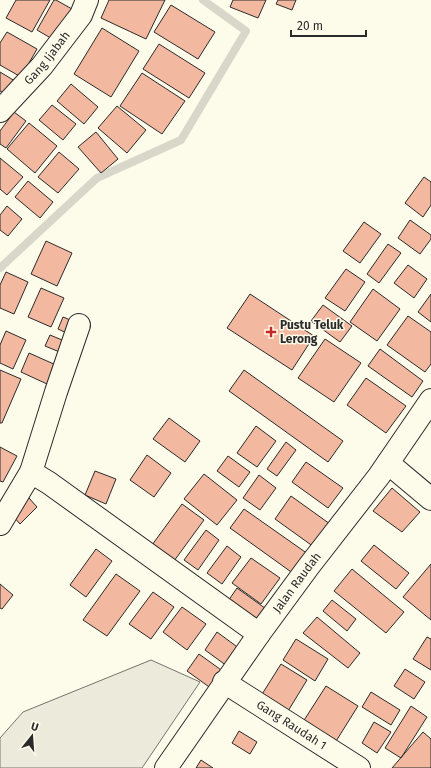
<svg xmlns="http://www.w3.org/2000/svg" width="431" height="768" font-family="'Fira Sans',sans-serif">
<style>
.green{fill:#ecebdb;stroke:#74746e}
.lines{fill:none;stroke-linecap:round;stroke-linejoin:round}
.stream{stroke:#d8d7c9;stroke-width:8}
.building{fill:#f2b8a0;stroke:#2b2b2b}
.minor-casing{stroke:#2b2b2b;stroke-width:24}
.minor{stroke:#fdfbea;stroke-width:22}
.poi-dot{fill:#c62828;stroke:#fdfbea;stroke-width:1.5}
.labels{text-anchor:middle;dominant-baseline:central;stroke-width:3;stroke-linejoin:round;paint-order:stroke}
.street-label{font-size:12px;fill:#2b2b2b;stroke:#fdfbea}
.poi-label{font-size:12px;font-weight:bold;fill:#2b2b2b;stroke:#fdfbea;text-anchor:start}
</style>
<rect width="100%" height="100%" fill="#fdfbea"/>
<path class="green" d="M151,660L200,682L142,768H0V738L23,712Z"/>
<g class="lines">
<path class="stream" d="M0,268L97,178L181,140L246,31L203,0"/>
</g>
<path class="building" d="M16,0H50L32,32L6,18Z
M54,0H56L72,9L54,40L37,30Z
M109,0H165L146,39L101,18Z
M233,0H266L258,18L230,7Z
M278,0H296L292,10L276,4Z
M171,5L215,32L198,59L154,32Z
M102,28L139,51L111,97L74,74Z
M7,32L37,49L21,77L0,65V43Z
M159,44L205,73L189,98L143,69Z
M0,72L15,81L7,95L0,91Z
M142,73L185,101L162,134L120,106Z
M71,84L98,107L84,124L57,101Z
M52,105L76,124L63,140L39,120Z
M117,106L146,130L127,153L98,128Z
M14,112L26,121L6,148L0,144V131Z
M29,123L57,146L35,173L7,149Z
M96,132L118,159L101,173L78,147Z
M59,152L79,169L58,193L38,177Z
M0,158L23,177L7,195L0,189Z
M424,177L431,182V205L423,217L405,203Z
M28,181L53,202L40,218L15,197Z
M7,206L22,219L8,236L0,230V215Z
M410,220L431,235V239L420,254L398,238Z
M364,222L381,234L360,263L343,251Z
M46,241L72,253L57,286L31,274Z
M388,244L401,253L379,283L367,274Z
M408,265L427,279L414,298L394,283Z
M346,269L365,282L345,311L325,298Z
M6,272L28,282L14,314L0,308V285Z
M41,288L64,298L51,327L28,317Z
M373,289L400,309L377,341L350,322Z
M250,294L314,336L292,370L227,328Z
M431,294V322L418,312Z
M323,305L352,326L340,342L311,321Z
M408,316L431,332V364L425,372L387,345Z
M63,317L78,323L73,336L58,329Z
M6,331L26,340L13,369L0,363V345Z
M50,335L67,342L62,353L45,346Z
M325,339L361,363L334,402L298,378Z
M380,349L423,381L412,397L368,366Z
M29,353L56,365L47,384L21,372Z
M0,370L21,379L2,423H0Z
M244,370L343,441L328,462L229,391Z
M366,378L406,406L386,433L347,405Z
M169,418L200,441L185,462L153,439Z
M256,426L276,441L257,467L237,453Z
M286,442L296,450L277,476L267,469Z
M0,447L17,456L3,482L0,481Z
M147,455L171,473L154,497L130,480Z
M228,456L250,472L239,487L217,471Z
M306,462L343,488L328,508L292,482Z
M95,471L116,479L106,504L85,495Z
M204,474L237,500L217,525L184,499Z
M259,475L276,488L260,510L243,498Z
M392,488L420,512L402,532L373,511Z
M291,496L330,524L314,547L275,519Z
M29,498L37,507L20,524L12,515Z
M182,504L204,520L174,561L152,545Z
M244,509L308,554L294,574L230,528Z
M206,530L219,540L198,570L184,560Z
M374,545L409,573L396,589L361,561Z
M227,546L241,557L222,584L207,573Z
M96,549L112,561L86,597L70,585Z
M251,558L280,578L261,604L232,583Z
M431,564V620L403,597Z
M352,569L404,612L386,633L334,591Z
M116,574L140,591L107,636L83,620Z
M0,584L13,595L2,609L0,608Z
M237,588L269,611L255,629L224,607Z
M153,592L174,607L151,639L129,624Z
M332,600L356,619L347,631L323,611Z
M182,607L206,624L187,650L163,632Z
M317,617L360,653L348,668L303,633Z
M217,632L240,649L227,666L205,650Z
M427,637L431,639V670L413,659Z
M296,639L328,659L315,681L283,660Z
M199,654L224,672L212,689L187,671Z
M281,664L307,680L285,716L259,699Z
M405,669L425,682L414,699L394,686Z
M326,686L358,706L333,746L301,725Z
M371,692L400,710L391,725L362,707Z
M411,706L427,717L401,758L385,748Z
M374,722L391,732L377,753L362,743Z
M239,731L257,742L250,754L232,743Z
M423,732L431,739V768H392Z
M201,760L213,768H196Z"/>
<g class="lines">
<defs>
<g id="minor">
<path id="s1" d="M0,111L42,66L81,15L87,0"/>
<path d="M388,463L431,499"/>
<path d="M31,472L56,392L79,325"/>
<path d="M0,524L31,472L49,483L259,634"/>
<path id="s2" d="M224,682L359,768"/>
<path id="s3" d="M166,768L259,634L309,566L379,476L431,400"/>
</g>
</defs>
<use href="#minor" class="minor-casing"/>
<use href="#minor" class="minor"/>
</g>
<path class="poi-dot" d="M269 326h4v4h4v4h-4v4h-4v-4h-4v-4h4z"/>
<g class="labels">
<g class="street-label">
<text stroke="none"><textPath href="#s1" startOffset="71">Gang Ijabah</textPath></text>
<text stroke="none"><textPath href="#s3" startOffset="227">Jalan Raudah</textPath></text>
<text stroke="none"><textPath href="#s2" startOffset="80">Gang Raudah 1</textPath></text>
</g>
<g class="poi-label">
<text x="280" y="325">Pustu Teluk<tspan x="280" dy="14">Lerong</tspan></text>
</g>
</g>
<g transform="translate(32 736) rotate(17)" stroke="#fdfbea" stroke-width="3" paint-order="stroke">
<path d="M0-3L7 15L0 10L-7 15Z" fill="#2b2b2b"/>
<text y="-6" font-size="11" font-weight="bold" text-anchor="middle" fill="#2b2b2b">U</text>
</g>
<path d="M291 30v6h75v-6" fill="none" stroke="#2b2b2b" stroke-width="2"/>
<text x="297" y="30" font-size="12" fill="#2b2b2b" stroke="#fdfbea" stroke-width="3" paint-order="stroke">20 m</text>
</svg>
